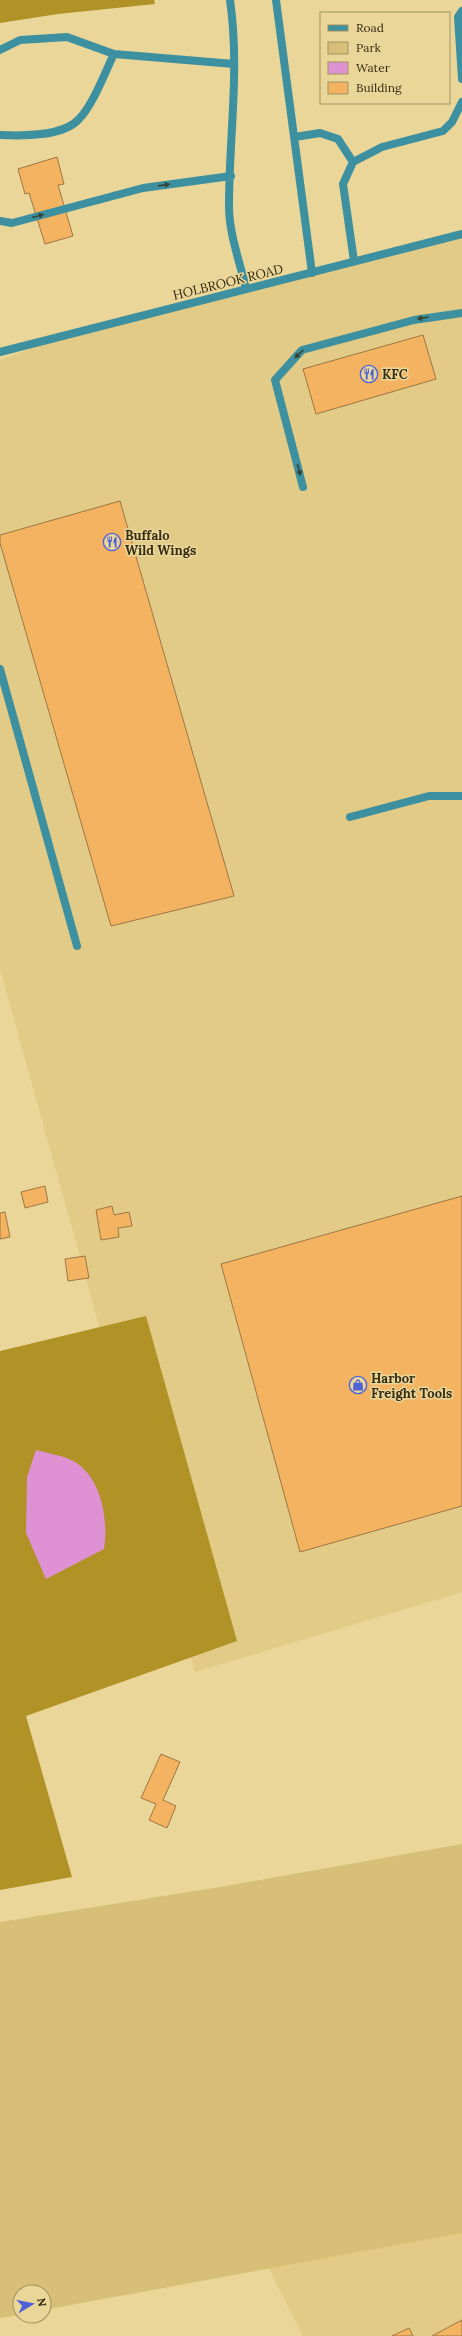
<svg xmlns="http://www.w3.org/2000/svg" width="462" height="2336" font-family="Lora,serif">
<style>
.built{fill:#e2cb86}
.green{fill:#d7bf77}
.forest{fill:#b19226}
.water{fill:#de92d4}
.building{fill:#f3b360;stroke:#9d7645}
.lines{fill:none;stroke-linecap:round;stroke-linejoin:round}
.service{stroke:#3c909f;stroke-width:8}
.tertiary{stroke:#3c909f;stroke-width:8}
.oneway{fill:#364536}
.labels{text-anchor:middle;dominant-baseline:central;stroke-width:3;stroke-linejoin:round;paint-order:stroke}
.street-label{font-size:13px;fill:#342c13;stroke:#ebd699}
.poi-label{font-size:13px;font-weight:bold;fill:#342c13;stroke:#ebd699;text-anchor:start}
</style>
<rect width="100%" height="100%" fill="#ebd699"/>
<path class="built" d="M462,234V1592L195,1672L0,969V360L71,334Z
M462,2230V2336H303L267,2265Z"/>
<path class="green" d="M462,1844V2233L44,2310V2292H20V2315L0,2318V1922L220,1887Z"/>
<path class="forest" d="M0,0H154L155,4L58,14L0,23Z
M146,1316L237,1641L26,1716L72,1877L0,1890V1351Z"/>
<path class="water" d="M36,1450C47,1453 59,1455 69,1459C101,1472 109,1520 104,1549L46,1579L26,1533L27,1477Z"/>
<path class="building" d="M57,157L64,184L58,185L73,236L45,244L29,193L25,194L18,169Z
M423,335L436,379L316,414L303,369Z
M120,501L234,896L111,926L0,543V535Z
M45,1186L48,1202L25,1208L21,1192Z
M462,1196V1506L300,1552L221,1264Z
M112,1206L114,1215L129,1212L132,1226L118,1228L119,1237L101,1240L96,1210Z
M5,1212L10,1237L0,1239V1213Z
M85,1256L89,1278L68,1281L65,1259Z
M161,1754L180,1762L163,1800L176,1806L167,1828L149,1820L156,1804L141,1798Z
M462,2320V2336H432Z
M409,2328L413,2336H392Z"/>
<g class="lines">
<path class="service" d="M230,0C240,69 229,137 229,206C229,234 240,262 246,289
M276,0L312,273
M462,11L458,17L462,79
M0,50L20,40L67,37L114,54L234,64
M0,135C22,136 63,137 79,119C93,105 105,72 114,54
M295,137L320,133L338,139L353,162
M0,221L12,223L143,188L231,176
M354,261L343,184L353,162L382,147L443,131L452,122L462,102
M303,487L275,380L302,350L414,320L462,313
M0,669L77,946
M350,817L429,796H462"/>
<path class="tertiary" d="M0,352L462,234"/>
</g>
<defs><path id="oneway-solid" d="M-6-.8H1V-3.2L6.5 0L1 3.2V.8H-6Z"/></defs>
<g class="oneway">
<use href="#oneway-solid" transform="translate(164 185) rotate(-8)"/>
<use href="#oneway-solid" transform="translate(38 216) rotate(-15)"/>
<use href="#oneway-solid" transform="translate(423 318) rotate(171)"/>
<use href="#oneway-solid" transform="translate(299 354) rotate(137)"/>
<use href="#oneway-solid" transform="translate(299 470) rotate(75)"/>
</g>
<defs>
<symbol id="restaurant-ring" viewBox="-11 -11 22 22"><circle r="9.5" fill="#ebd699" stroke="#4e62d8" stroke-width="1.5"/><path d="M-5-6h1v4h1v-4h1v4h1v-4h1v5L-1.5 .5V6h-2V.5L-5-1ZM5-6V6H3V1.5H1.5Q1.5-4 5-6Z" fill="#4e62d8"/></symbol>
<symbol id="shop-ring" viewBox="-11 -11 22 22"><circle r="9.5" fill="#ebd699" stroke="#4e62d8" stroke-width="1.5"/><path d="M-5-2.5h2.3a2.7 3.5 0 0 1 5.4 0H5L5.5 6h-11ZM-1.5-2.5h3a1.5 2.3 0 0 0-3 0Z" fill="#4e62d8"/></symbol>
</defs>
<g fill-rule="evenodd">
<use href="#restaurant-ring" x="359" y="364" width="20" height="20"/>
<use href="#restaurant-ring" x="102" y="532" width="20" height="20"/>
<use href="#shop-ring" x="348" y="1375" width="20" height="20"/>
</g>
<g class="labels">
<g class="street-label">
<text transform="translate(228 282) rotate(-14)">HOLBROOK ROAD</text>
</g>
<g class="poi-label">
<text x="382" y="374">KFC</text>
<text x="125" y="535">Buffalo<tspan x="125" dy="15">Wild Wings</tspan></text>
<text x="371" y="1378">Harbor<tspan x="371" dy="15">Freight Tools</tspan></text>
</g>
</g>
<rect x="320" y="12" width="130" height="92" fill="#ebd699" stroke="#a29263"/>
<rect x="328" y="25" width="20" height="6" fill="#3c909f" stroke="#a29263"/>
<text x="356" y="32" font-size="12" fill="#342c13">Road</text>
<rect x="328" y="42" width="20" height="12" fill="#d7bf77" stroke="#a29263"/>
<text x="356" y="52" font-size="12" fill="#342c13">Park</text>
<rect x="328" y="62" width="20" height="12" fill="#de92d4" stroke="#a29263"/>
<text x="356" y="72" font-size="12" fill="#342c13">Water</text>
<rect x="328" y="82" width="20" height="12" fill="#f3b360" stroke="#a29263"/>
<text x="356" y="92" font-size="12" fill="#342c13">Building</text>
<g transform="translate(32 2304) rotate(80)"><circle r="19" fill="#ebd699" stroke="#a29263"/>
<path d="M0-3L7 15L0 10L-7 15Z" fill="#4e62d8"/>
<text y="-6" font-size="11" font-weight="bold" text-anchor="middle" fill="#342c13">N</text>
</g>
</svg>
